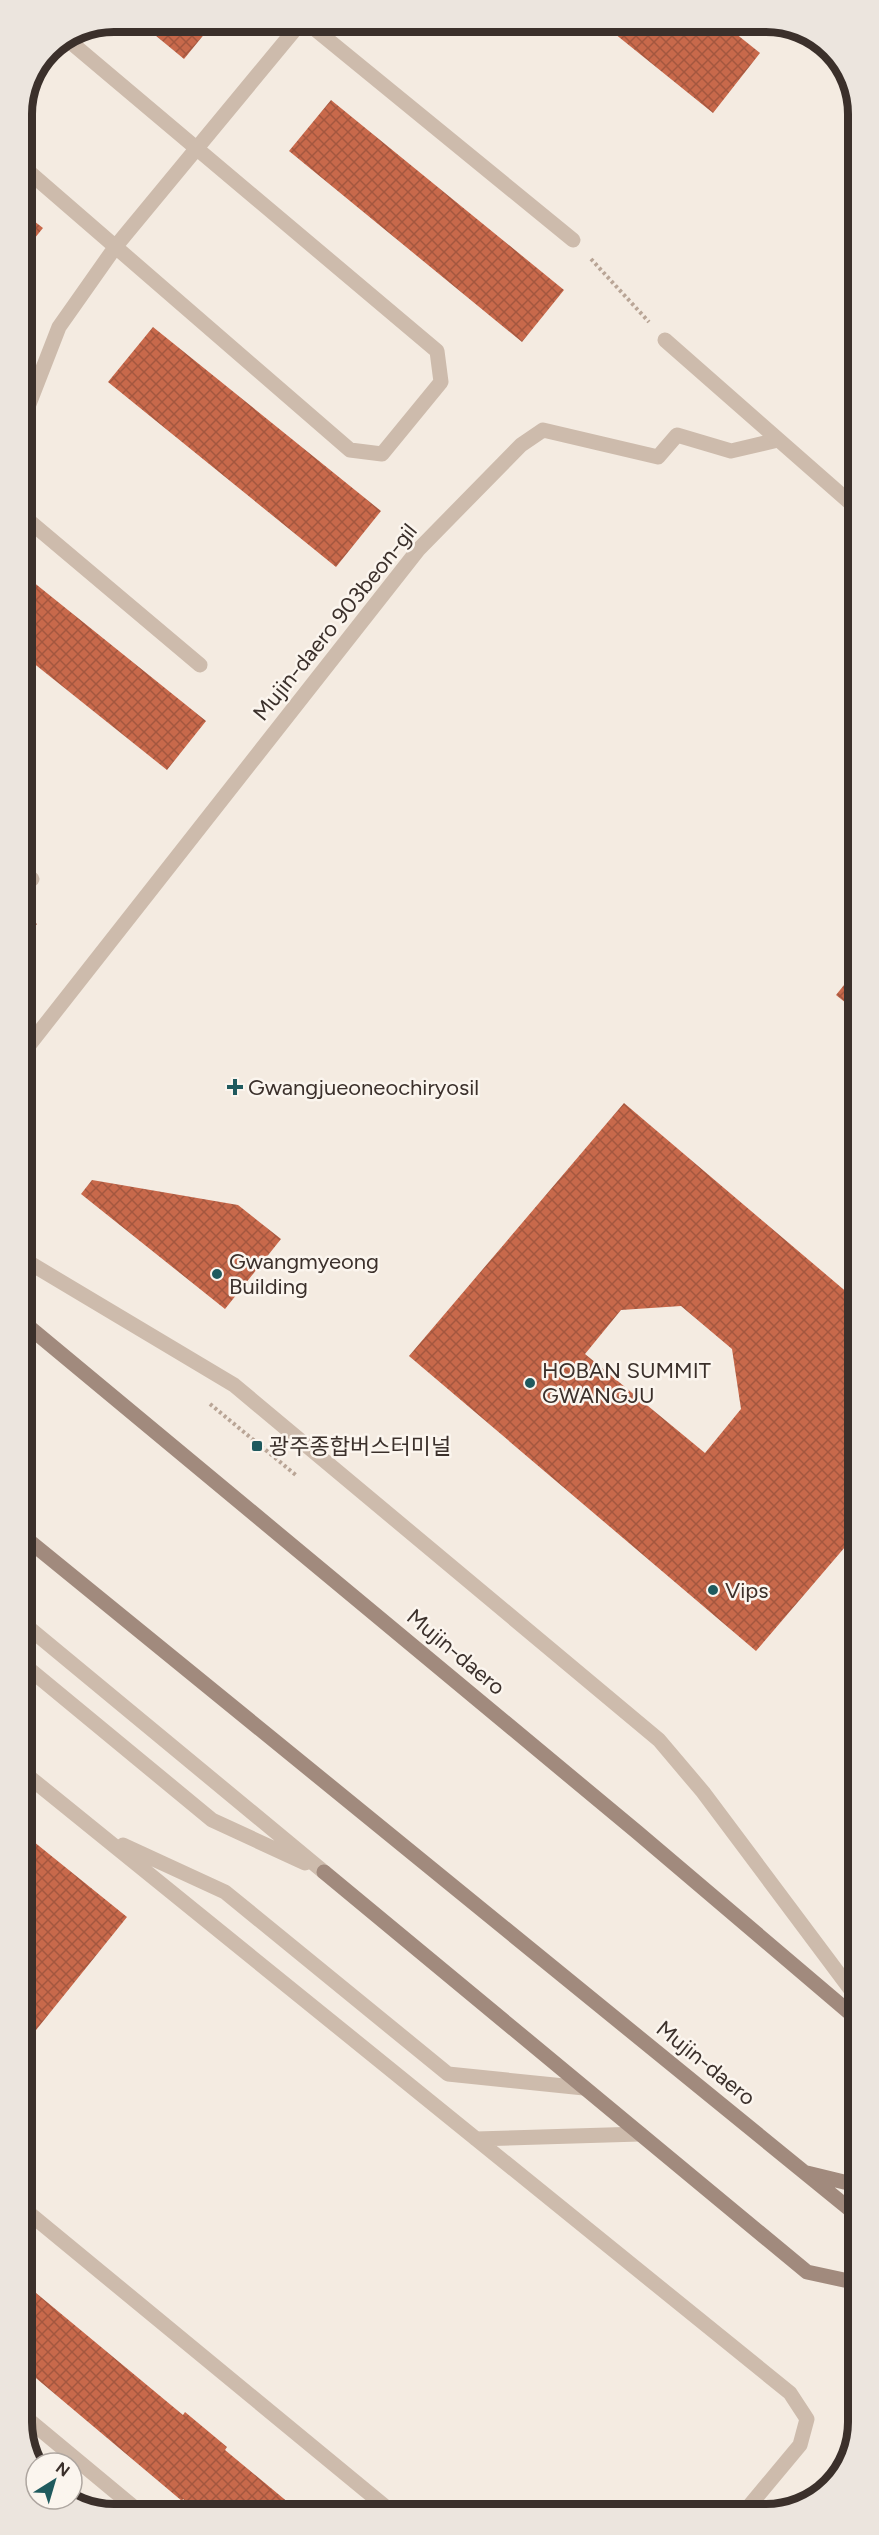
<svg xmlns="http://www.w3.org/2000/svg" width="879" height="2535" font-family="Figtree,'Noto Sans KR',sans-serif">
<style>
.building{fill:url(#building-cross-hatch);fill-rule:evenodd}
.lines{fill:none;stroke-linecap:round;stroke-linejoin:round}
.path{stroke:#b9a596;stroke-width:4;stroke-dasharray:3 3;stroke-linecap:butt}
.lane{stroke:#cdbbac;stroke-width:15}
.street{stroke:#cdbbac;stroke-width:15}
.secondary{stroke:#a18a7d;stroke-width:15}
.poi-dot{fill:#1f5a5e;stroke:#fbf5ee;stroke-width:2}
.labels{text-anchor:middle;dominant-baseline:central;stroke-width:5;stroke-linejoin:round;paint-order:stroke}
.street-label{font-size:22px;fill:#3b302b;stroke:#fbf5ee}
.poi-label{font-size:22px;fill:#3b302b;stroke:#fbf5ee;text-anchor:start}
.rim{fill:none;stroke:#3b302b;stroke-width:8}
</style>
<defs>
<pattern id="building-cross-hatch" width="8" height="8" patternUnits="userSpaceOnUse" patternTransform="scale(1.5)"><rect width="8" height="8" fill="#c8694b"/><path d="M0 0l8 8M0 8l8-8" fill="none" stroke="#a4573f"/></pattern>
</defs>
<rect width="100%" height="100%" fill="#f4ebe1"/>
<path class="building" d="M138,21H215L184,59Z
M599,21H720L760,53L713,113Z
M331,100L564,290L522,342L289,151Z
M21,211L43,228L21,255Z
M153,327L381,511L336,567L108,382Z
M22,573L206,721L167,770L22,654Z
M22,912L37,924L22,941Z
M856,970V1011L836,995Z
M624,1103L856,1300L857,1533L756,1651L409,1356ZM681,1306L732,1349L741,1409L705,1453L585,1354L621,1310Z
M92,1180L238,1205L281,1239L225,1309L81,1194Z
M23,1833L127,1917L24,2045Z
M24,2283L183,2415L185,2412L227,2447L225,2450L301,2513H200L183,2499L182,2501L24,2368Z"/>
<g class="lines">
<path class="path" d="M591,259L649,322
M210,1404L297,1476"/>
<path class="lane" d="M305,21L573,240
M21,165L350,450L382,454L441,382L437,351L68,40
M22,422L59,327L116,246L302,21
M22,515L200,665
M22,871L32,879
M22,1054L418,550L521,445L543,430L658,457L677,435L731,451L778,440
M23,1259L234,1385L659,1740L703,1792L857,1998
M23,1623L324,1872
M23,1664L212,1820L305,1863
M23,1772L790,2393L807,2419L800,2445L745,2511
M123,1845L225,1892L448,2074L584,2088
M476,2139L640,2134
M24,2209L393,2513
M24,2416L142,2514"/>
<path class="street" d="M665,340L855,507"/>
<path class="secondary" d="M23,1322L637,1832L857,2019
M23,1536L858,2216
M324,1872L807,2272L858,2283
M807,2173L844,2182L858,2181"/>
</g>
<g class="poi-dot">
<path d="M232 1078h6v6h6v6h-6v6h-6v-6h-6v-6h6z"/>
<circle cx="217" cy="1274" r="6"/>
<circle cx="530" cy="1383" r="6"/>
<rect x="251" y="1440" width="12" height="12" rx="3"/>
<circle cx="713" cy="1590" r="6"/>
</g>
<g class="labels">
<g class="street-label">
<text transform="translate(335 622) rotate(-51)">Mujin-daero 903beon-gil</text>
<text transform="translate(456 1652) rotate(40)">Mujin-daero</text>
<text transform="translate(706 2063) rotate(39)">Mujin-daero</text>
</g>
<g class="poi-label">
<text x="248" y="1087">Gwangjueoneochiryosil</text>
<text x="229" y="1261">Gwangmyeong<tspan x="229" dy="25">Building</tspan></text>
<text x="542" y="1370">HOBAN SUMMIT<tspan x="542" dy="25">GWANGJU</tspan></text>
<text x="269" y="1446">광주종합버스터미널</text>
<text x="725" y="1590">Vips</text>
</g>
</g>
<path d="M0 0H879V2535H0ZM114 32H766A82 82 0 0 1 848 114V2422A82 82 0 0 1 766 2504H114A82 82 0 0 1 32 2422V114A82 82 0 0 1 114 32Z" fill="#ece5de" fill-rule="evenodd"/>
<path class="rim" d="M114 32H766A82 82 0 0 1 848 114V2422A82 82 0 0 1 766 2504H114A82 82 0 0 1 32 2422V114A82 82 0 0 1 114 32Z"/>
<g transform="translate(54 2481) rotate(37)"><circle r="28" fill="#fbf5ee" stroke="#aea6a0" stroke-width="1.5"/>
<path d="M0-4.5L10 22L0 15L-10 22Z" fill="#1f5a5e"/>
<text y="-9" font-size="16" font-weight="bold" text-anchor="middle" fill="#3b302b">N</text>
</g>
</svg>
